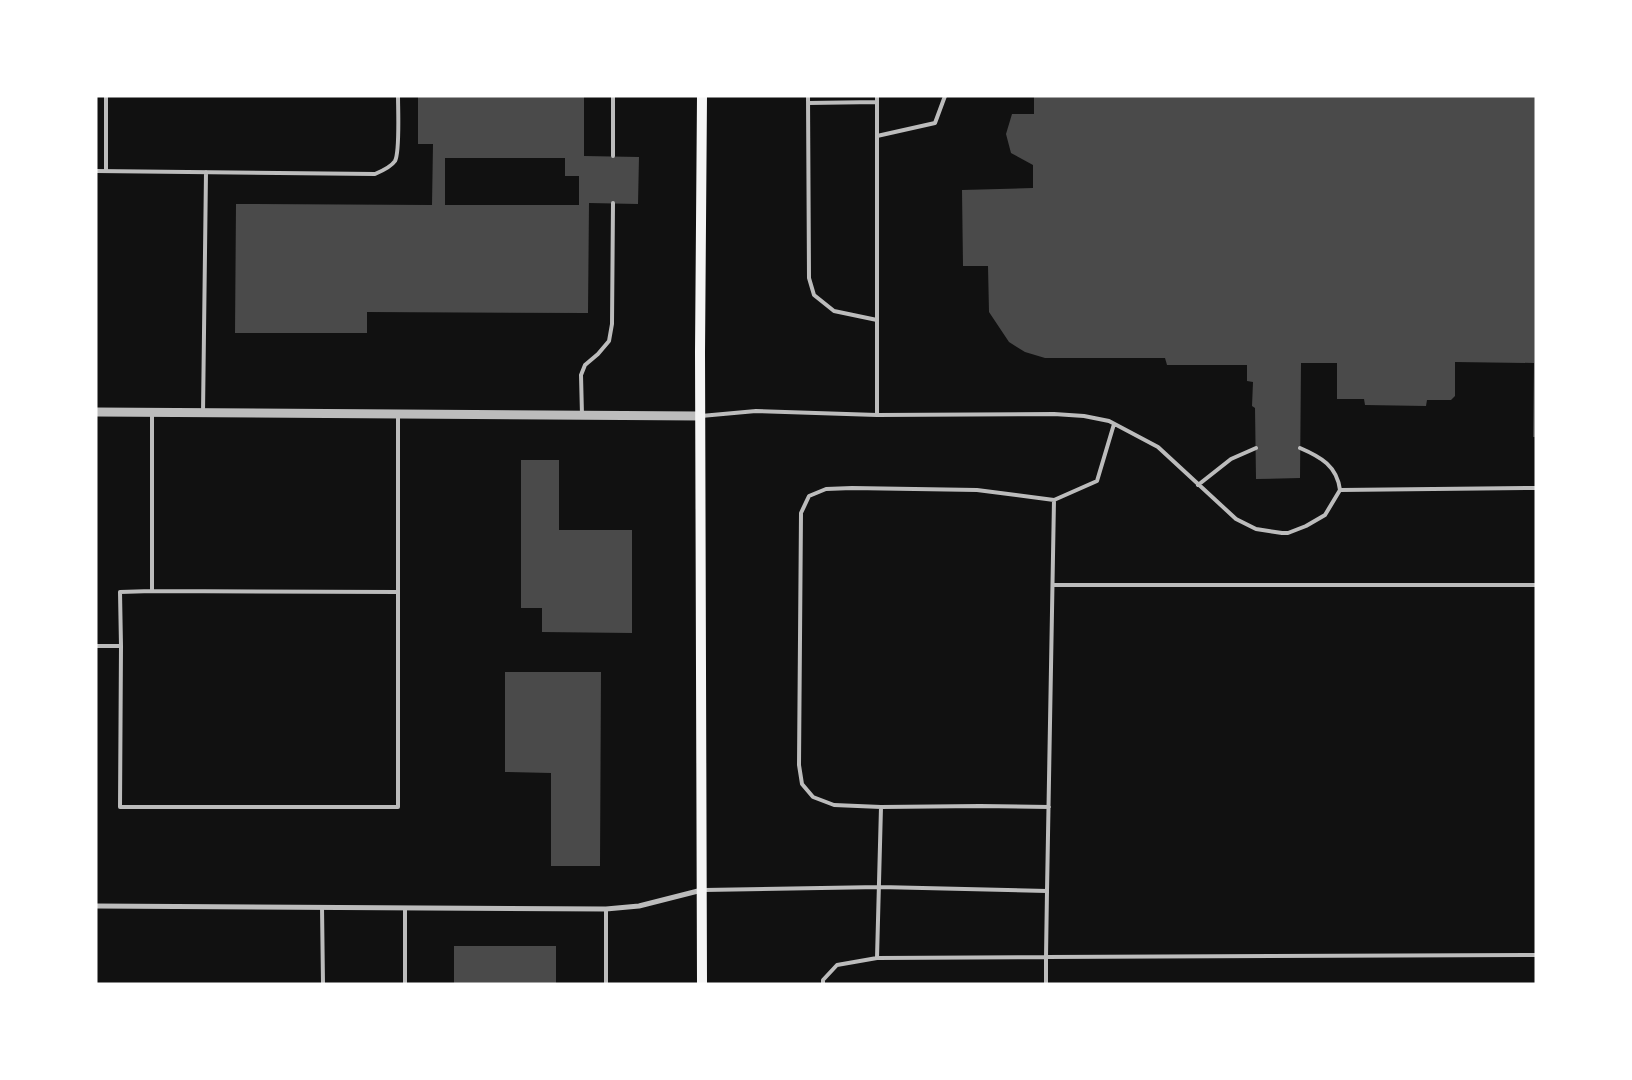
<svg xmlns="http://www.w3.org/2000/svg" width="1632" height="1080" font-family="Signika,sans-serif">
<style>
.building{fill:#4a4a4a;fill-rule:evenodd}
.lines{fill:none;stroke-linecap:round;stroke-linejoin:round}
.service{stroke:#bcbcbc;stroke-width:4}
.minor{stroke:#bcbcbc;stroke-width:5}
.tertiary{stroke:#bcbcbc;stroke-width:9}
.secondary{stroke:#f5f5f5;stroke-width:10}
</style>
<rect width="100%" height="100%" fill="#111"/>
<path class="building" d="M418,96H584V156L639,157L638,204L589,203L588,313L367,312V333H235L236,204L432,205L433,144H418ZM445,158H565V176H579V205H445Z
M1034,96H1536V437H1533L1534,363L1455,362V396L1451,400H1427L1426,406L1365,405L1364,399H1337V363H1301L1300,478L1256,479L1255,408L1252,406L1253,382L1247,381V365H1167L1165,358H1045L1025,352L1009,342L989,312L988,266H963L962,190L1033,188V165L1011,153L1006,134L1012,114H1034Z
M521,460H559V530H632V633L542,632V608H521Z
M505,672H601L600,866H551V773L505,772Z
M454,946H556V984H454Z"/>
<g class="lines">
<path class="service" d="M106,96V171
M613,96V156
M808,96L809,278L814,295L834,311L877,320
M877,96V415
M808,103L877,102
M877,136L935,123L945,96
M96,171L375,174C382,171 391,167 395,161C400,152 398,109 398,96
M203,413L206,172
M582,415L581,375L585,365L598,354L609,341L612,324L613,203
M701,416L756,411L877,415L1054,414L1084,416L1109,421L1158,447L1236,519L1256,529L1282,533H1288L1306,526L1325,515L1340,490
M1300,448C1321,457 1337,466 1340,490
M1198,485L1231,459L1256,448
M1340,490L1536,488
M1053,585H1536
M152,591L398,592
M96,646H121L120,807H398V416
M121,646L120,592L152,591V412
M1049,807L980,806L881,807L834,805L813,797L802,784L799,765L801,513L809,496L826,489L852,488L977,490L1054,500
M704,890L880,887L1047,891L1054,500L1097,481L1114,424
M322,907L323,984
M405,908V984
M877,958L1046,957L1047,891
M606,984V909
M823,984V980L837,965L877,958L881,807
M1046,984V957L1536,955"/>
<path class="minor" d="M96,906L606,909L639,906L702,890"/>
<path class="tertiary" d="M96,412L700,416"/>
<path class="secondary" d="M702,984L700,352L702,96"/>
</g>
<rect width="1632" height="1080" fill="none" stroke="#ffffff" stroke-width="195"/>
</svg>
